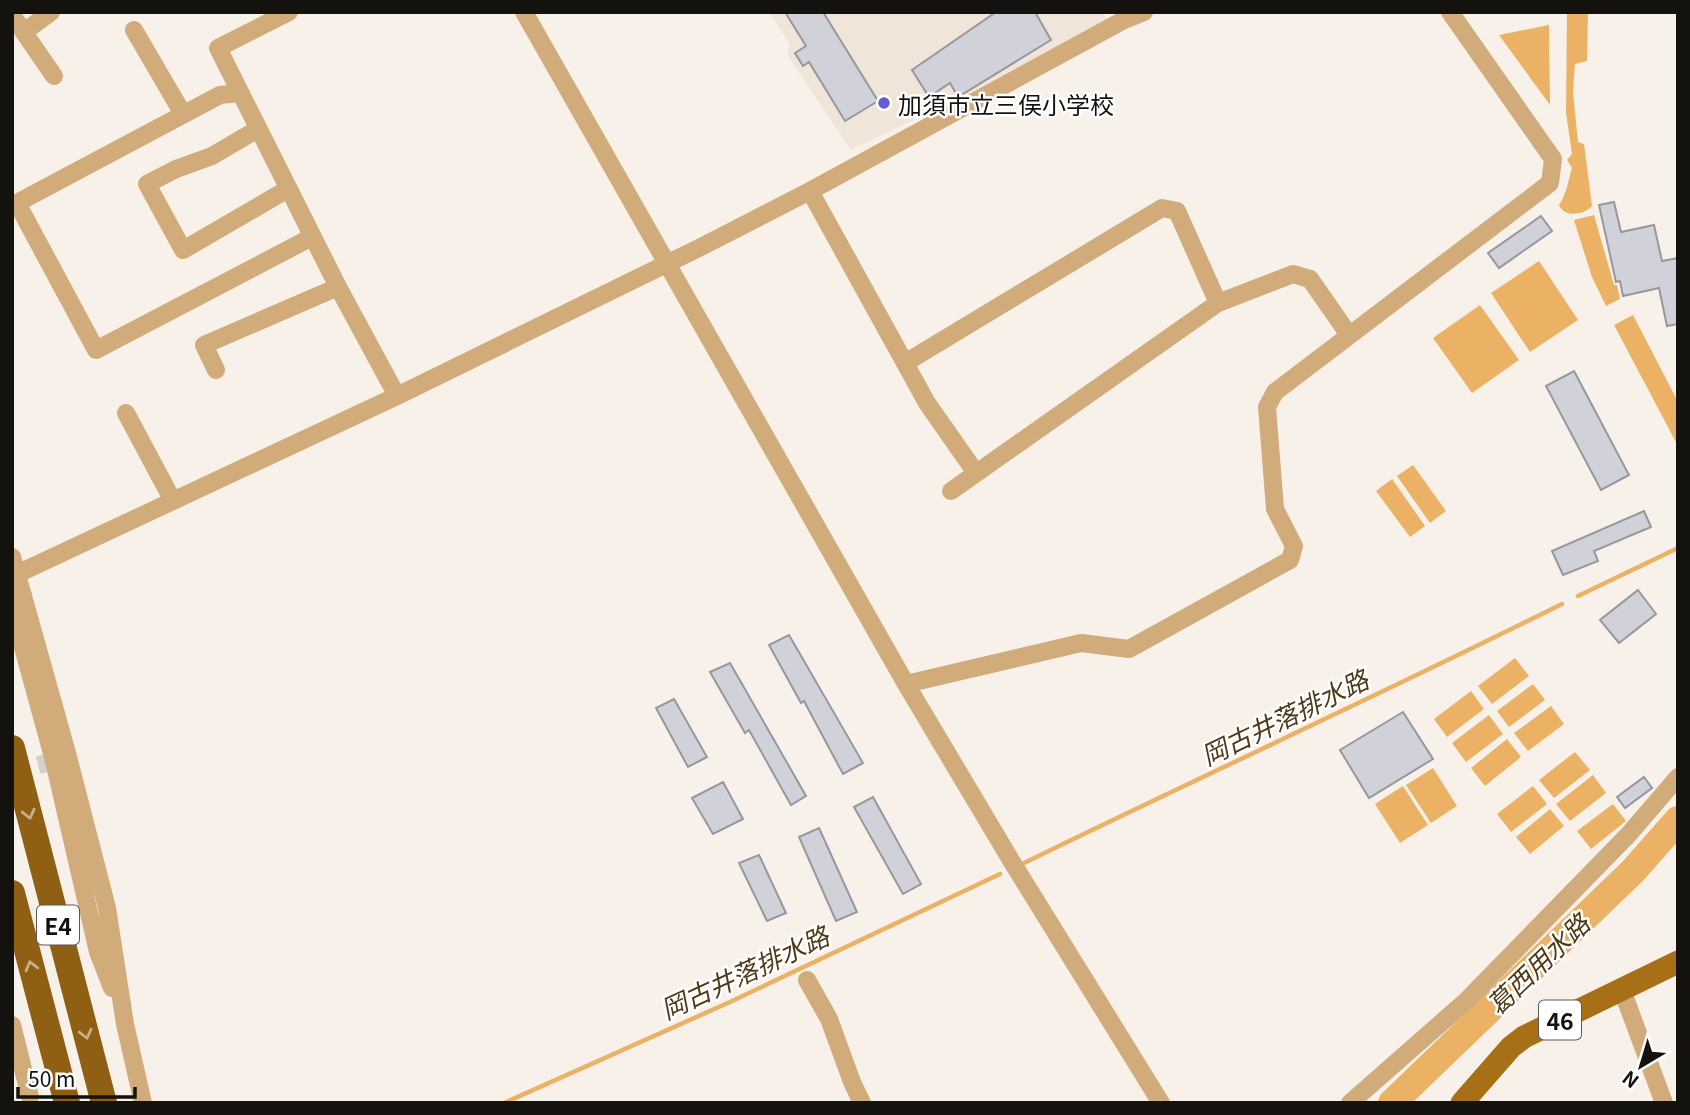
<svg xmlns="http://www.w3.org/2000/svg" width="1690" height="1115" font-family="Georgia,'Noto Sans JP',serif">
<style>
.built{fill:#f0e5d8}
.water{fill:#ebb266}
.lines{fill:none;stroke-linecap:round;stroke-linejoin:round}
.stream{stroke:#ebb266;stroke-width:4.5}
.river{stroke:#ebb266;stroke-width:28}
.building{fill:#d0d1d9;stroke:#97979f;stroke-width:2}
.minor-tunnel{stroke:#d5d0c9;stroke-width:18;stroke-dasharray:18 9;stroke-linecap:butt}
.minor{stroke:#d2ab7a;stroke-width:18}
.major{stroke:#a87016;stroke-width:23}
.highway{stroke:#8f5f13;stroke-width:26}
.oneway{stroke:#c7af89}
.poi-dot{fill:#665dd6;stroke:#fff;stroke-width:2.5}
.labels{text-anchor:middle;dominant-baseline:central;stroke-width:5;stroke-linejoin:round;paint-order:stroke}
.shield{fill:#fff;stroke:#5a5957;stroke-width:2}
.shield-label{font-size:23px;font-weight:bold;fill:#13120f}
.poi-label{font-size:24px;fill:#13120f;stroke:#fff;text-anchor:start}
.water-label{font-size:26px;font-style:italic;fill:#503918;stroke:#fff}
</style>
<rect width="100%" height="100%" fill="#f7f1ea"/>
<path class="built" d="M769,12H1103L1110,25L851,150L788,56L789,43Z"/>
<path class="water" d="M1567,12H1588L1587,61L1575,64L1573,92L1578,142L1584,144L1592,206C1584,215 1564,218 1559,205C1567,193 1568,181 1572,168L1567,160L1572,154L1566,113Z
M1549,25L1550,105L1499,35Z
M1594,215L1614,285H1617L1620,299L1606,306L1592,277L1574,220Z
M1539,261L1578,320L1530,352L1491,293Z
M1480,305L1519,360L1472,393L1433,338Z
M1633,315L1678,402V446L1614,325Z
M1413,465L1446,511L1430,523L1397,476Z
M1392,479L1425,526L1410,537L1376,491Z
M1515,658L1529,676L1492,704L1478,686Z
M1533,684L1545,700L1509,727L1497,711Z
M1471,691L1484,709L1447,737L1434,719Z
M1551,706L1564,724L1528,751L1514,733Z
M1489,715L1503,734L1466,762L1452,743Z
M1507,739L1521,757L1485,786L1471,768Z
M1575,752L1590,770L1554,798L1539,780Z
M1433,768L1457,806L1431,823L1406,785Z
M1593,775L1606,793L1570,821L1556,804Z
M1403,786L1428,825L1400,843L1375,804Z
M1533,786L1547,804L1511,832L1497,814Z
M1613,804L1626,821L1591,849L1577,831Z
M1550,809L1564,826L1530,854L1516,837Z"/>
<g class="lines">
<path class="stream" d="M1578,596L1678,548
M1022,864C1202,776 1384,693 1562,604
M504,1103L730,1002L1000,874"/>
<path class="river" d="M1392,1103L1633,871L1678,820"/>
</g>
<path class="building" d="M785,12H823L878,101L845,121L809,62L803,66L795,53L806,46Z
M996,12H1035L1051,40L958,97L950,83L929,97L912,70Z
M1614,202L1621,232L1654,225L1662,261L1678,258V324L1667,326L1659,288L1623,296L1620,281L1616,282L1599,205Z
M1541,216L1552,231L1499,268L1488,253Z
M1574,371L1629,475L1601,490L1546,386Z
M1644,511L1651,527L1594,551L1598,561L1563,575L1552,551Z
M1638,590L1656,614L1619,643L1600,620Z
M789,635L863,763L843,774L804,701L801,703L769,645Z
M730,663L806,796L791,805L749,730L745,733L710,672Z
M674,699L707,757L688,767L656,708Z
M1403,712L1433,759L1369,798L1340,750Z
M1644,777L1652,788L1625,808L1617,797Z
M723,782L743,819L713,834L692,798Z
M873,797L921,884L903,894L854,807Z
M819,828L857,912L836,921L799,837Z
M759,855L786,913L767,921L739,863Z"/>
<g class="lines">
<path class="minor-tunnel" d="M12,772L54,761"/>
<path class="minor" d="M289,12L218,48L338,287L397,396
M524,12L906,684L1012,862L1161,1103
M12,15L54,76
M134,30L183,114
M24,32L51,12
M240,93L220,95L17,203L96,350L312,237
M258,129L212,156L176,169L147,184L183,250L288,189
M810,191L927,403L976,473
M905,363L1162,208L1177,211L1218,303
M216,370L204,345L338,287
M126,413L173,501
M951,491L1218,303L1293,274L1310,279L1349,335
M12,557L67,753L107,908L125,1024L143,1103
M17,574L397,396L701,247L810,191L1122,21L1144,12
M23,595L13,611L54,761L98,952L112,988
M906,684L1081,643L1129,649L1290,560L1294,546L1275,509L1267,407L1275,392L1550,183L1553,159L1450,12
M807,980L829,1019L852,1082L862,1103
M1622,990L1664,1103
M12,1025L30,1097
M1350,1103L1466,1001L1629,834L1678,777"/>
<path class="major" d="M1462,1103L1511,1047L1524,1037L1678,962"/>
<path class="highway" d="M12,748L104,1103
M12,893L67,1103"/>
</g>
<defs><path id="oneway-chevron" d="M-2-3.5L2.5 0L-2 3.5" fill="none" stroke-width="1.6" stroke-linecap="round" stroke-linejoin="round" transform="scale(1.75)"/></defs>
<g class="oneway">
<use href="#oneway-chevron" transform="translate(29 814) rotate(76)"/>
<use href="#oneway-chevron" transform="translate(31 966) rotate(-105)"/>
<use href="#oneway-chevron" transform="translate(86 1034) rotate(76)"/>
</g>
<circle class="poi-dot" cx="884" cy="103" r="7"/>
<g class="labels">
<g class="shield">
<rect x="37" y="905.5" width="42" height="39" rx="5"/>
<rect x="1539" y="1000.5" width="42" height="39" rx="5"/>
</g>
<g class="shield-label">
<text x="58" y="925">E4</text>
<text x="1560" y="1020">46</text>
</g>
<g class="poi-label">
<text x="898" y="103">加須市立三俣小学校</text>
</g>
<g class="water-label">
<text transform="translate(1284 716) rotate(-26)">岡古井落排水路</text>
<text transform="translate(1537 963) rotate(-44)">葛西用水路</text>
<text transform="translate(744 971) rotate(-25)">岡古井落排水路</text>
</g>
</g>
<rect width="1690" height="1115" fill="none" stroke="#13120f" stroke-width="28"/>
<g transform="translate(1641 1066) rotate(218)" stroke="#ffffff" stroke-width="5" paint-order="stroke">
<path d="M0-5L12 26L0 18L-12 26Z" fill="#13120f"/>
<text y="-10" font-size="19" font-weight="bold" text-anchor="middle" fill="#13120f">N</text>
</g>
<path d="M18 1087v10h117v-10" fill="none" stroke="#13120f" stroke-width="3.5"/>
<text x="28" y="1087" font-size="21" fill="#13120f" stroke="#ffffff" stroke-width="5" paint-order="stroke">50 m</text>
</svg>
